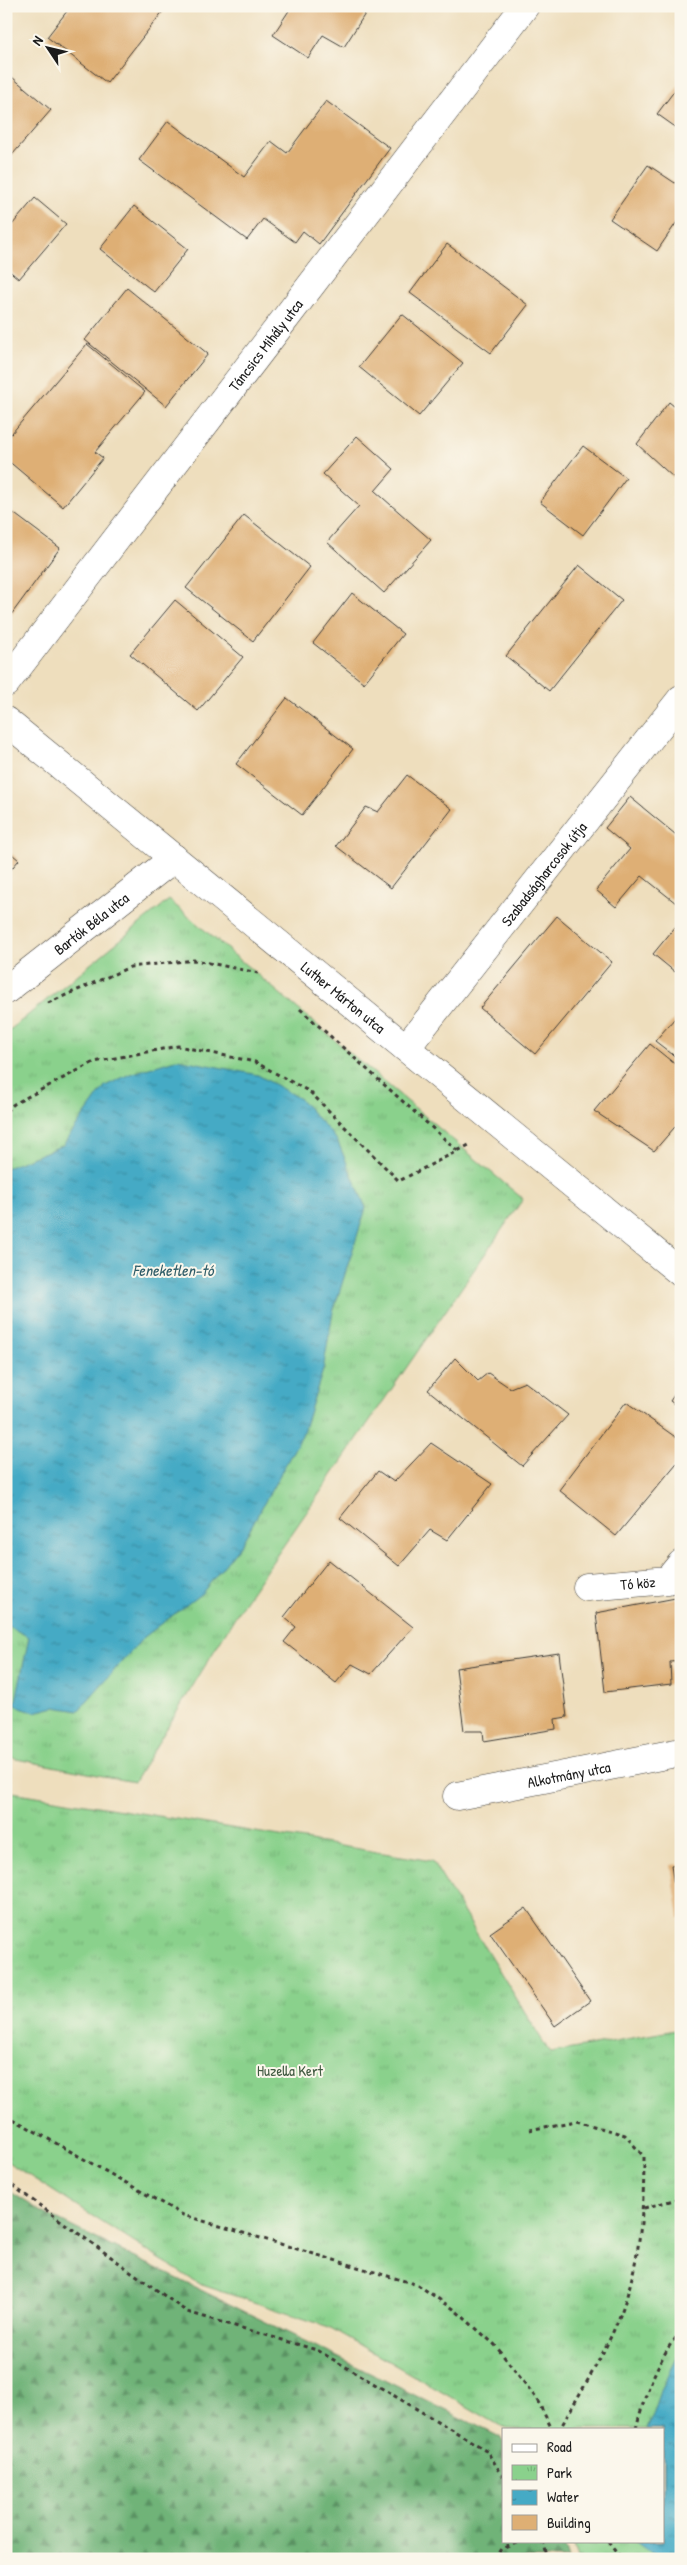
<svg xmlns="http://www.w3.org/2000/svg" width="687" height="2565" font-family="'Patrick Hand',sans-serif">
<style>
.forest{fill:url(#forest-firs);stroke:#46684a}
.park{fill:url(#park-tufts);stroke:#537654}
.water{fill:url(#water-ripples);stroke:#306370}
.building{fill:#deaf74}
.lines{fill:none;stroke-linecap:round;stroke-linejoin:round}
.street-casing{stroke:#3c3934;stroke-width:29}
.path{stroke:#3c3934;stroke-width:3;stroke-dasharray:4 4;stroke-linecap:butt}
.street{stroke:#fff;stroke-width:28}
.labels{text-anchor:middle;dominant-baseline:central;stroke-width:4;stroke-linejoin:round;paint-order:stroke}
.street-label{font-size:15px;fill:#1c1c1c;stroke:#fbf7ec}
.park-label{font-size:15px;fill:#425b43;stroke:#fbf7ec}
.water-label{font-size:16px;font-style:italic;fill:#2e5c68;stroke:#fbf7ec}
</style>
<defs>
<pattern id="forest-firs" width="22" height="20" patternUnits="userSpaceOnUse" patternTransform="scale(1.25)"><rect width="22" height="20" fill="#6fb378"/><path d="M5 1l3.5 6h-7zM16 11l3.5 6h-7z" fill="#5a9162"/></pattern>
<pattern id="park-tufts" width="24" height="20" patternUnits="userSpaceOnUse" patternTransform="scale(1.25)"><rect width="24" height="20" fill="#8ad18c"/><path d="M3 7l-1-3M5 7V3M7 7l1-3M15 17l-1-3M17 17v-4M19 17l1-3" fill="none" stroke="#76b378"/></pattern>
<pattern id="water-ripples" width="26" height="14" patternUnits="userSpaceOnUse" patternTransform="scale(1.25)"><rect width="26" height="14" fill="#45aac5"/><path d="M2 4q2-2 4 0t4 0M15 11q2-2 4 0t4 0" fill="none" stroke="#398a9f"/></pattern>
</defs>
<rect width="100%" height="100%" fill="#fbf7ec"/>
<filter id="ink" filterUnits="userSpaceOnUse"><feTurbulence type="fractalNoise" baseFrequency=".02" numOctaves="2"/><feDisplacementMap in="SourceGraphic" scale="10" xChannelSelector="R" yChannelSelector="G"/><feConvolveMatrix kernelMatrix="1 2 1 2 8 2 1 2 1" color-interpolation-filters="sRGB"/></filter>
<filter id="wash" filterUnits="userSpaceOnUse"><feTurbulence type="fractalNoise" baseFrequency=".0096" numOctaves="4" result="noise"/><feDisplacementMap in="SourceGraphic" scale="20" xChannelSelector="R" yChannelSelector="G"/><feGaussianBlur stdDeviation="1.12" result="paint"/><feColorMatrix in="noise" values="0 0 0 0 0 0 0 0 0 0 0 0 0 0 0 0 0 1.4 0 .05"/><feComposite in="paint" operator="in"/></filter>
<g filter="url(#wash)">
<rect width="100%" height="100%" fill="#eedebd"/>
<path class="forest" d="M6,2189L42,2212L500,2437L503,2442V2541H562L568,2559H6Z"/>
<path class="park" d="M169,900L523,1199L241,1607L134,1782L6,1757V1033Z
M6,1791L432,1861L550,2053L681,2029V2559H577L572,2541H663V2429H506L329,2327L199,2284L6,2161Z"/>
<path class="water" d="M178,1059L258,1075L300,1099L337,1140L366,1208L333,1312L323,1370L302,1435L242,1543L202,1593L143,1638L78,1711L55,1707L35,1712L15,1705L29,1637L6,1625V1168L63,1145L105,1086L130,1074Z
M681,2350V2559C662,2559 650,2553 636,2541H663V2429H647L659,2394Z"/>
<g id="blocks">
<path class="building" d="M71,6H167L107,83L47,37Z
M292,6H370L344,47L323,35L308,58L273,35Z
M6,72L51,110L6,162Z
M681,82V131L657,114Z
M326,101L390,148L319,244L303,231L295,242L263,219L247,240L139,160L168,121L244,177L271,141L287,153Z
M648,165L681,187V216L657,251L610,219Z
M35,198L66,224L19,279L6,268V232Z
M134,206L188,249L154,292L100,249Z
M447,244L528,305L491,353L410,293Z
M127,288L208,354L166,406L85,340Z
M402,314L463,363L419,416L359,367Z
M87,344L145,392L95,452L103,458L63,507L6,459V440Z
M669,402L681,412V468L674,478L637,444Z
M357,436L394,469L375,491L431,540L384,593L327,542L359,506L323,474Z
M583,446L626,478L583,535L540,502Z
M12,512L60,548L8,619L6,520Z
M244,515L310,567L253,641L186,588Z
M579,565L622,600L549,691L506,656Z
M352,593L403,634L364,683L313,643Z
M175,600L243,657L198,711L130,654Z
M287,698L353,749L302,815L236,764Z
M407,775L452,809L391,888L336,846L366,807L378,812Z
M630,797L681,839V907L642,876L616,907L596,890L630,849L605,828Z
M6,849L19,860L6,875Z
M557,916L612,962L535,1054L480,1008Z
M681,920V964L675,972L653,954Z
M681,1011V1061L655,1041Z
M650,1044L681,1069V1120L654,1151L594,1111Z
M455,1358L478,1381L488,1373L510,1388L525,1382L568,1415L522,1466L428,1390Z
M681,1385V1409L670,1401Z
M626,1402L681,1441V1458L616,1536L559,1490Z
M431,1443L492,1484L447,1540L430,1530L399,1566L340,1518L378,1471L394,1482Z
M329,1560L413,1627L371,1674L352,1664L336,1683L284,1642L296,1627L284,1617Z
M681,1597V1661L670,1662L671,1684L605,1692L596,1613Z
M559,1653L567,1717L555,1719L556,1729L484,1741L483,1731H464L456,1668Z
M681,1864V1918H679L671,1865Z
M526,1908L590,2001L555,2026L490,1933Z"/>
</g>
</g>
<g filter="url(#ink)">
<use href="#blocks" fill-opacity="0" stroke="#3c3934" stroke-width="1"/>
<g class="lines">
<defs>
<g id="street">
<path id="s1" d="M6,683L525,6"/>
<path id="s2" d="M6,721L681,1273"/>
<path id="s3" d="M6,990L174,858"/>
<path id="s4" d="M406,1048L681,699"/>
<path id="s5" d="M587,1587L668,1580L681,1564"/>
<path id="s6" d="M457,1796L681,1752"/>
</g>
</defs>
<use href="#street" class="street-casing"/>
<path class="path" d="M48,1003L130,967L195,960L258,973
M300,1009L458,1151
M6,1111L14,1104L94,1062L178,1046L255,1062L310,1092L399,1181L469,1145
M6,2115L183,2215L418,2285L455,2310L495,2345L536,2398L552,2429
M529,2130L576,2121L625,2135L644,2157C644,2213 639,2273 616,2325C601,2361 578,2395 560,2429
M6,2181L187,2312L317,2350L486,2450L503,2476
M644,2208L681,2198
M636,2429C645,2392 658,2360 681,2329
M543,2541L548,2559
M608,2541L622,2559
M495,2559L502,2549L521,2541"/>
<use href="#street" class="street"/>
</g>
</g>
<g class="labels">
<g class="street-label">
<text stroke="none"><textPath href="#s1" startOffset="426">Táncsics Mihály utca</textPath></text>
<text stroke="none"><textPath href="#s4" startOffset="222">Szabadságharcosok útja</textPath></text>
<text stroke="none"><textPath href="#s3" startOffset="108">Bartók Béla utca</textPath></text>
<text stroke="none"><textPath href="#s2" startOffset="436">Luther Márton utca</textPath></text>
<text stroke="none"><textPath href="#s5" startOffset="51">Tó köz</textPath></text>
<text stroke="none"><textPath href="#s6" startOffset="114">Alkotmány utca</textPath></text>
</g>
<g class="park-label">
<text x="290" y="2070">Huzella Kert</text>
</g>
<g class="water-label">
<text x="173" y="1270">Feneketlen-tó</text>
</g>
</g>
<rect width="687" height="2565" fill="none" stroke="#fbf7ec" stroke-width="25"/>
<rect x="502" y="2428" width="162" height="115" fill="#fbf7ec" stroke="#a29f99"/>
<rect x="512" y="2444" width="25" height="8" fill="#ffffff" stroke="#a29f99"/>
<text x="547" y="2452" font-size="15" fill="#1c1c1c">Road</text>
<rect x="512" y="2465" width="25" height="15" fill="url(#park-tufts)" stroke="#a29f99"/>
<text x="547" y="2478" font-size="15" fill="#1c1c1c">Park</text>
<rect x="512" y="2490" width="25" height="15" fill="url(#water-ripples)" stroke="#a29f99"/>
<text x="547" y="2502" font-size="15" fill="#1c1c1c">Water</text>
<rect x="512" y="2515" width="25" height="15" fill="#deaf74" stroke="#a29f99"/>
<text x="547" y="2528" font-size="15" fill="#1c1c1c">Building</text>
<g transform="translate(48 48) rotate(305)" stroke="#fbf7ec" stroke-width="4" paint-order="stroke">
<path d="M0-4L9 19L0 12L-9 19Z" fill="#1c1c1c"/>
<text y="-8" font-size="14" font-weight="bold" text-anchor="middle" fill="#1c1c1c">N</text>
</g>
</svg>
